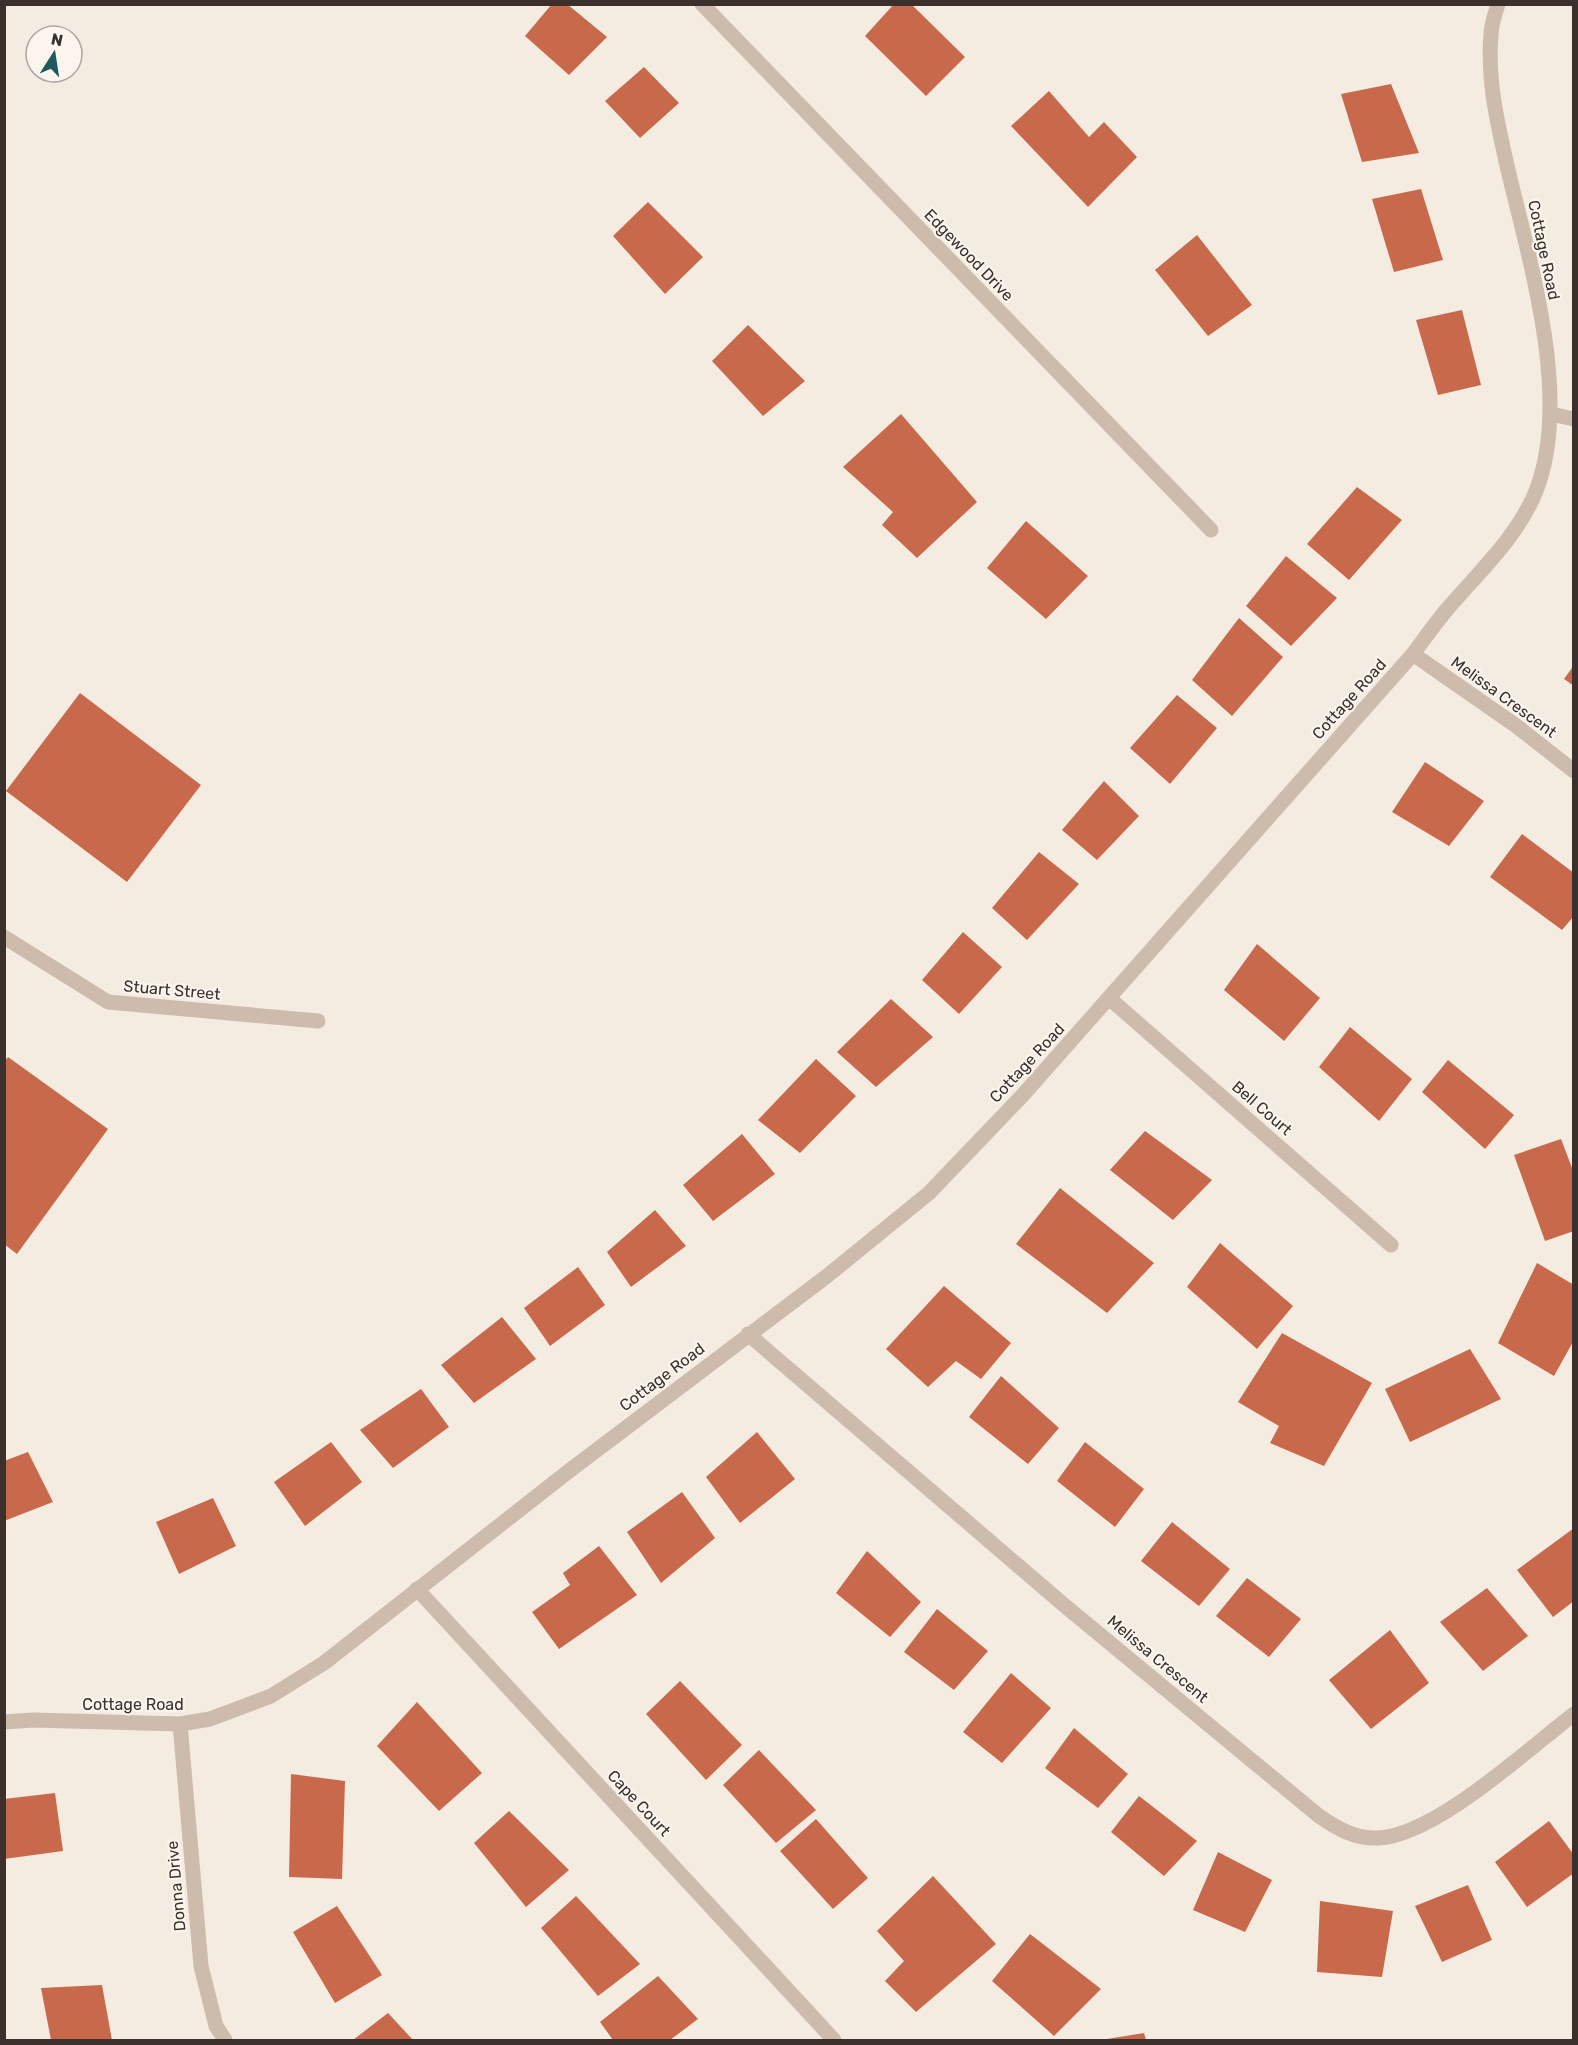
<svg xmlns="http://www.w3.org/2000/svg" width="1578" height="2045" font-family="Rubik,sans-serif">
<style>
.building{fill:#c8694b}
.lines{fill:none;stroke-linecap:round;stroke-linejoin:round}
.minor{stroke:#cdbbac;stroke-width:15}
.tertiary{stroke:#cdbbac;stroke-width:15}
.labels{text-anchor:middle;dominant-baseline:central;stroke-width:4.5;stroke-linejoin:round;paint-order:stroke}
.street-label{font-size:16px;fill:#3b302b;stroke:#fbf5ee}
</style>
<rect width="100%" height="100%" fill="#f4ebe1"/>
<path class="building" d="M552,4H567L607,37L569,75L525,36Z
M894,4H911L965,57L926,96L865,36Z
M644,67L679,103L640,138L605,101Z
M1391,84L1419,153L1362,162L1341,94Z
M1049,91L1089,137L1104,122L1137,157L1088,207L1011,126Z
M1421,189L1443,260L1394,272L1372,199Z
M648,202L703,257L665,294L613,236Z
M1197,235L1252,305L1208,336L1155,270Z
M1462,310L1481,385L1438,395L1416,320Z
M748,325L805,381L763,416L712,361Z
M901,414L977,502L917,558L882,525L893,512L843,467Z
M1357,487L1402,520L1349,580L1307,544Z
M1026,521L1088,576L1046,619L987,568Z
M1286,556L1337,598L1291,646L1246,606Z
M1239,618L1283,657L1232,716L1192,680Z
M1574,665V686L1564,679Z
M80,693L201,785L127,882L6,791Z
M1177,695L1217,728L1170,784L1130,748Z
M1425,762L1484,801L1449,846L1392,812Z
M1104,781L1139,816L1097,860L1062,830Z
M1522,834L1574,873V916L1562,930L1490,877Z
M1039,852L1079,884L1027,940L992,908Z
M963,932L1002,967L959,1014L922,980Z
M1257,944L1320,998L1284,1041L1224,990Z
M891,999L933,1037L876,1087L837,1052Z
M1350,1027L1412,1079L1379,1121L1319,1067Z
M8,1057L108,1129L17,1254L4,1244V1062Z
M816,1059L856,1096L800,1153L758,1120Z
M1448,1060L1514,1115L1485,1149L1422,1092Z
M1145,1131L1212,1180L1173,1220L1110,1170Z
M742,1134L775,1174L713,1221L683,1185Z
M1561,1139L1574,1173V1231L1545,1241L1514,1155Z
M1060,1188L1154,1263L1107,1313L1016,1244Z
M655,1210L686,1246L631,1287L607,1252Z
M1220,1243L1293,1306L1257,1349L1187,1287Z
M1537,1263L1574,1285V1340L1554,1376L1498,1343Z
M578,1267L605,1305L550,1346L524,1308Z
M944,1286L1011,1343L981,1379L956,1361L928,1387L886,1349Z
M502,1317L536,1359L474,1403L441,1365Z
M1282,1333L1372,1383L1324,1466L1270,1443L1279,1426L1238,1402Z
M1470,1349L1501,1399L1410,1442L1385,1389Z
M1001,1376L1059,1428L1028,1464L969,1417Z
M421,1389L449,1427L393,1468L360,1430Z
M757,1432L795,1479L740,1523L706,1477Z
M331,1442L362,1482L305,1526L274,1482Z
M1085,1442L1144,1489L1115,1527L1057,1481Z
M28,1452L53,1502L4,1521V1461Z
M682,1492L715,1538L661,1583L627,1532Z
M213,1498L236,1546L179,1574L156,1522Z
M1172,1522L1230,1569L1199,1606L1141,1561Z
M1574,1528V1601L1553,1617L1517,1570Z
M599,1546L637,1595L559,1649L532,1612L570,1585L563,1573Z
M867,1551L921,1602L890,1637L836,1593Z
M1247,1578L1301,1619L1269,1657L1216,1616Z
M1487,1588L1528,1636L1483,1671L1440,1622Z
M937,1609L988,1651L954,1690L904,1652Z
M1390,1630L1429,1683L1371,1729L1329,1680Z
M1011,1673L1051,1708L1002,1763L963,1732Z
M680,1681L742,1745L706,1780L646,1714Z
M417,1702L482,1773L439,1811L377,1746Z
M1074,1728L1128,1774L1098,1808L1045,1768Z
M759,1750L816,1810L776,1843L723,1785Z
M291,1774L345,1781L342,1879L289,1877Z
M55,1793L63,1851L4,1859V1799Z
M1139,1796L1197,1841L1164,1876L1111,1832Z
M509,1811L569,1870L526,1907L474,1843Z
M816,1819L868,1878L833,1909L780,1851Z
M1549,1821L1574,1855V1873L1527,1907L1495,1862Z
M1218,1852L1272,1880L1245,1932L1193,1910Z
M933,1876L996,1944L916,2012L885,1981L904,1961L877,1931Z
M1468,1885L1492,1940L1442,1962L1415,1906Z
M576,1896L640,1964L598,1996L541,1928Z
M1320,1901L1393,1911L1382,1977L1317,1972Z
M337,1906L382,1975L335,2003L293,1932Z
M1030,1934L1101,1989L1054,2036L992,1981Z
M658,1976L698,2019L670,2040H613L600,2022Z
M102,1985L112,2040H51L41,1988Z
M388,2013L413,2040H353Z
M1144,2033L1146,2040H1107V2039Z"/>
<g class="lines">
<path class="minor" d="M702,4L1211,530
M1551,414L1574,419
M1413,654L1515,725L1574,771
M4,937L108,1002L318,1021
M1109,998L1391,1245
M748,1334L1064,1605L1319,1816C1338,1829 1355,1839 1378,1838C1435,1836 1528,1749 1574,1714
M417,1589L834,2040
M180,1724L201,1966L216,2026L225,2040"/>
<path class="tertiary" d="M4,1722L33,1720L180,1724L210,1719L271,1696L324,1663L569,1471L827,1276L929,1193L1022,1096L1413,654C1425,638 1436,622 1449,607C1480,571 1518,536 1536,491C1572,399 1530,263 1508,170C1498,125 1487,82 1491,35C1491,25 1495,15 1498,4"/>
</g>
<g class="labels">
<g class="street-label">
<text transform="translate(1544 250) rotate(78)">Cottage Road</text>
<text transform="translate(969 255) rotate(46)">Edgewood Drive</text>
<text transform="translate(1504 697) rotate(36)">Melissa Crescent</text>
<text transform="translate(1349 699) rotate(-48)">Cottage Road</text>
<text transform="translate(172 990) rotate(5)">Stuart Street</text>
<text transform="translate(1027 1063) rotate(-47)">Cottage Road</text>
<text transform="translate(1262 1108) rotate(41)">Bell Court</text>
<text transform="translate(662 1377) rotate(-37)">Cottage Road</text>
<text transform="translate(1158 1659) rotate(40)">Melissa Crescent</text>
<text x="133" y="1704">Cottage Road</text>
<text transform="translate(639 1803) rotate(47)">Cape Court</text>
<text transform="translate(176 1886) rotate(-95)">Donna Drive</text>
</g>
</g>
<rect width="1578" height="2045" fill="none" stroke="#3b302b" stroke-width="12"/>
<g transform="translate(54 54) rotate(12)"><circle r="28" fill="#fbf5ee" stroke="#aea6a0" stroke-width="1.5"/>
<path d="M0-4.5L10 22L0 15L-10 22Z" fill="#1f5a5e"/>
<text y="-9" font-size="16" font-weight="bold" text-anchor="middle" fill="#3b302b">N</text>
</g>
</svg>
